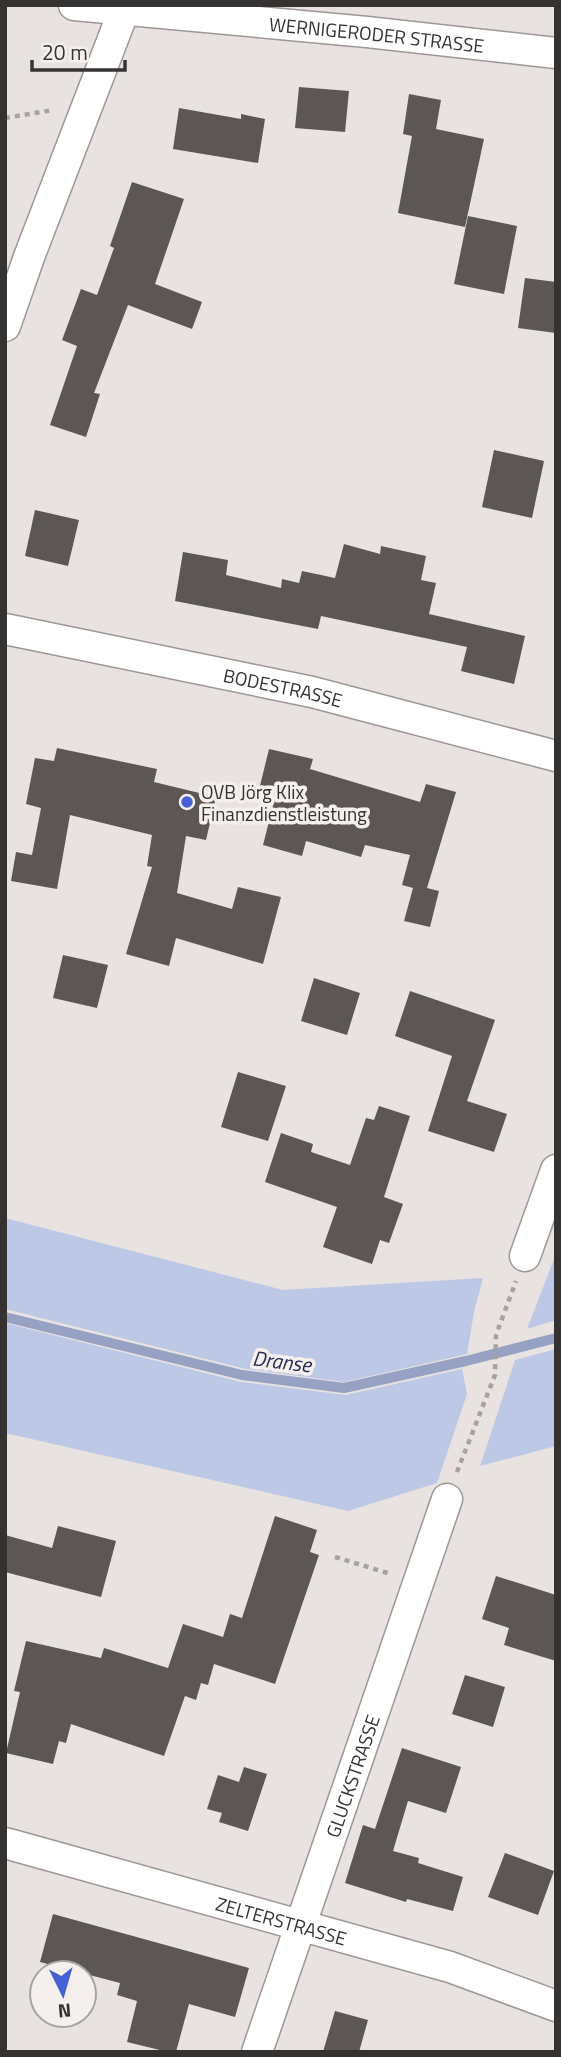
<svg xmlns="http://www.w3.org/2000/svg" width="561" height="2057" font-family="'Titillium Web',sans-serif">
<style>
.green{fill:#bdc8e7}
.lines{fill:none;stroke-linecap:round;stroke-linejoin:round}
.stream{stroke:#96a1c3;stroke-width:10}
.building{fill:#5c5755}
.street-casing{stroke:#9d9795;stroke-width:33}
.path{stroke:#a7a2a1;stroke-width:4.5;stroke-dasharray:5 5;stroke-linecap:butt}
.street{stroke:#fff;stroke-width:30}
.poi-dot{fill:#4760d4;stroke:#f5efed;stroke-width:2.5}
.labels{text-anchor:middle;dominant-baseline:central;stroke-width:7;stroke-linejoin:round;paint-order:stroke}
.street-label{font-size:19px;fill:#353332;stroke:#f5efed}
.poi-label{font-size:19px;fill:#353332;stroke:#f5efed;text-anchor:start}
.water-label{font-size:21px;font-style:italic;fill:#212c59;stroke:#f5efed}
</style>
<rect width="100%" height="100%" fill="#e8e2e0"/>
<path class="green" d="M5,1218L283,1290L483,1278L474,1312L467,1354L344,1382L246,1369L5,1309Z
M556,1254V1320L527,1329Z
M5,1323L241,1382L346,1395L462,1369L467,1394L437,1483L348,1511L5,1433Z
M556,1349V1446L480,1466L515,1360Z"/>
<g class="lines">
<path class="stream" d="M5,1317L242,1375L344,1388L466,1361L556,1338"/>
</g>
<path class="building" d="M299,87L349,91L345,132L295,128Z
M409,94L441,100L436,129L484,139L465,227L398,213L412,136L403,134Z
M179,108L241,119V114L265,119L258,163L173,149Z
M132,182L184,199L155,284L202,302L192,329L128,305L94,393L100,394L86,437L50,425L77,346L62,340L81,289L97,295L114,248L110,246Z
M468,216L517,226L504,294L454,284Z
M525,278L556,282V333L518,328Z
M494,450L544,461L532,518L482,507Z
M35,510L79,520L68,566L25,556Z
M344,544L380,554L381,546L426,556L421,580L436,583L429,614L525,636L514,684L461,671L467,647L321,616L318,629L175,601L183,552L228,560L226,575L281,588L282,579L299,583L302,571L335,578Z
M57,748L157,769L154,782L216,797L206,840L186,836L177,893L232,909L238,887L281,897L263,964L176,938L169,966L126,954L152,867L147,866L152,835L70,815L57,889L11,881L16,852L32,855L41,808L26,804L35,758L54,761Z
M269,749L313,759L310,769L420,802L426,784L456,792L427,888L439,891L430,927L404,921L413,888L402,885L410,855L365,845L361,857L306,841L302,856L263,845L276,794L259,790Z
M63,955L108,965L97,1008L53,998Z
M314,978L360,993L347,1035L301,1021Z
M410,991L495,1020L467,1101L507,1114L494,1152L428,1131L452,1056L395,1036Z
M238,1072L286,1086L268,1141L221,1127Z
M379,1106L410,1116L384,1197L403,1204L389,1243L380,1240L372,1264L323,1247L337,1207L265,1182L281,1133L313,1144L311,1152L350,1165L366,1118L374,1120Z
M275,1516L317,1530L310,1552L319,1555L275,1684L214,1664L208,1685L201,1683L196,1700L185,1696L164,1756L71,1724L66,1743L59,1741L53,1764L6,1753L20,1692L14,1691L26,1641L101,1658L104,1648L168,1668L183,1624L223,1637L230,1614L242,1618Z
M58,1526L116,1541L101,1597L5,1572V1535L52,1548Z
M496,1576L556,1595V1661L504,1645L509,1628L482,1619Z
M465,1675L505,1687L493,1727L452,1714Z
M402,1748L461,1767L446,1813L408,1801L393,1851L419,1858L418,1863L463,1877L453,1911L407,1899L406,1902L345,1883L363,1825L375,1829Z
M244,1767L267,1774L248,1831L219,1822L222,1813L207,1809L218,1775L239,1782Z
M505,1853L554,1871L538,1915L488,1897Z
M53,1914L249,1968L235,2017L189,2004L176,2052H168L127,2042L137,2001L117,1995L120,1983L40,1962Z
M335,2011L368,2020L359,2052H323Z"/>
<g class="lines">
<defs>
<g id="street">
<path id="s1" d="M74,5L367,32L556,53"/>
<path d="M5,326L29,257L126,5"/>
<path id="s2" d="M5,629L312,692L556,756"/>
<path d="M525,1256L556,1170"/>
<path id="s3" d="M5,1843L450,1967L556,2006"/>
<path id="s4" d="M257,2052L447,1499"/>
</g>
</defs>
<use href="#street" class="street-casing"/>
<path class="path" d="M5,118L53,110
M457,1472L495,1375L496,1335L516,1281
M335,1557L391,1574"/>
<use href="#street" class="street"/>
</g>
<circle class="poi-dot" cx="187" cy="802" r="7"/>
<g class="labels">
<g class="street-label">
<text stroke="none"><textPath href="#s1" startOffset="304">WERNIGERODER STRASSE</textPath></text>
<text stroke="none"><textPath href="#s2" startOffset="284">BODESTRASSE</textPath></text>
<text stroke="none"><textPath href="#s4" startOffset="292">GLUCKSTRASSE</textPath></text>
<text stroke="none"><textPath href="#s3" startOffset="287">ZELTERSTRASSE</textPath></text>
</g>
<g class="poi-label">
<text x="201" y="791">OVB Jörg Klix<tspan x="201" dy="22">Finanzdienstleistung</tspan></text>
</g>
<g class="water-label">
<text transform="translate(282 1361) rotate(7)">Dranse</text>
</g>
</g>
<rect width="561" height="2057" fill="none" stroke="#353332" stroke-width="14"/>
<g transform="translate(63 1994) rotate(175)"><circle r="33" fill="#f5efed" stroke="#a8a4a2" stroke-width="2"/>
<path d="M0-5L12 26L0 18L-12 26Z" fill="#4760d4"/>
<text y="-10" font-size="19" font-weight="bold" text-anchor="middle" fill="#353332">N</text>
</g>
<path d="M32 60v10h93v-10" fill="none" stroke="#353332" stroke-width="3.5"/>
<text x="42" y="60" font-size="21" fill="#353332" stroke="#f5efed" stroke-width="5" paint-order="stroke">20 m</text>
</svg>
